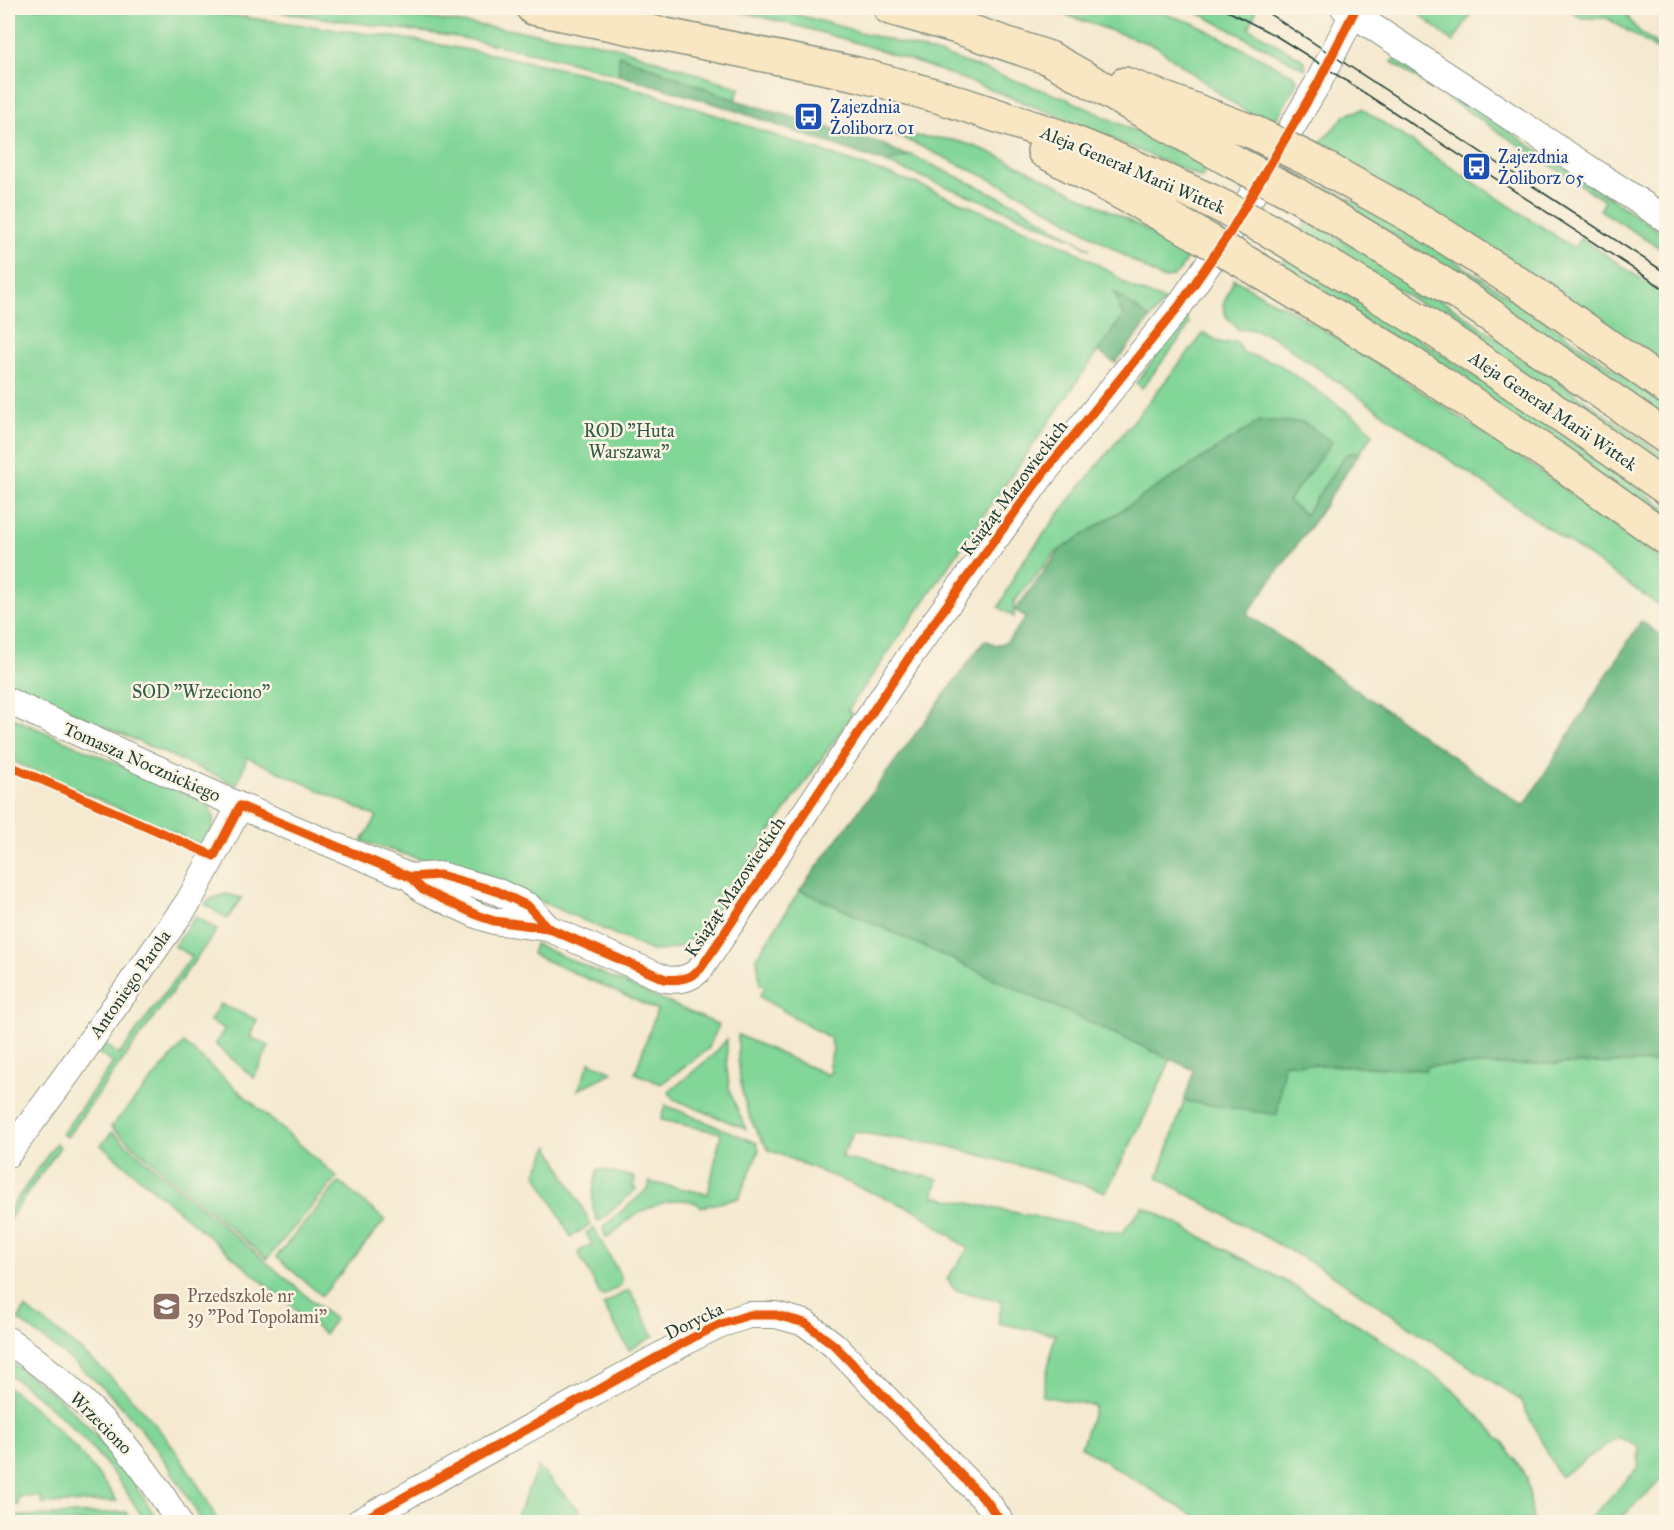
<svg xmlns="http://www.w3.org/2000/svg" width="1674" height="1530" font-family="'IM FELL Great Primer',serif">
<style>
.green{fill:#82d698;stroke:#508a66;stroke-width:1.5}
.forest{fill:#69b780;stroke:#447a5a;stroke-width:1.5}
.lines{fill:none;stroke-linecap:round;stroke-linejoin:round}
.street-casing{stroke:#8a9382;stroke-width:28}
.secondary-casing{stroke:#8a9382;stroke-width:36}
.street{stroke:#fff;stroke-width:26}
.secondary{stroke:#f9e7c3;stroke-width:33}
.tram{stroke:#1f3d34;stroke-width:1.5}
.secondary-bridge-casing{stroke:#8a9382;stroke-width:36;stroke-linecap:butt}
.secondary-bridge{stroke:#f9e7c3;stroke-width:33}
.cycleway-casing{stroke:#fcf5e5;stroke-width:13}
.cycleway{stroke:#e8590c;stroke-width:9}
.labels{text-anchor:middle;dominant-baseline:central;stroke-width:5;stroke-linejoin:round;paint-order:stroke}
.transit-label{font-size:18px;fill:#164399;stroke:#fcf5e5;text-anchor:start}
.street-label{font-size:18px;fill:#1f3d34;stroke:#fcf5e5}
.park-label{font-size:18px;fill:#335c48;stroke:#fcf5e5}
.education-label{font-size:18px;fill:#785e54;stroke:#fcf5e5;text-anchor:start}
</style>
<rect width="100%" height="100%" fill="#fcf5e5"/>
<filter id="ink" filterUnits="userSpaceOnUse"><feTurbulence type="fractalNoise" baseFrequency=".0167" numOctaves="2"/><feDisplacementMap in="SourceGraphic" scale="12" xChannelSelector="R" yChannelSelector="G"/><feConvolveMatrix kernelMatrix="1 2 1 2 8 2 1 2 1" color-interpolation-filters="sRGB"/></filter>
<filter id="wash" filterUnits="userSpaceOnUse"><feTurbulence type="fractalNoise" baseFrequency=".008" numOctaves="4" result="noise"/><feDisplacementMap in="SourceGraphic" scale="24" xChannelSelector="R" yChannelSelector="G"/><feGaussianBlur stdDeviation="1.35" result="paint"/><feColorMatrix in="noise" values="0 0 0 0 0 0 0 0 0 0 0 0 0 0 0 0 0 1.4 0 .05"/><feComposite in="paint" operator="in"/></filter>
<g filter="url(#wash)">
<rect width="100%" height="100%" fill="#f5e9d0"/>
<path class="green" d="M8,8H176L408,39L502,56L585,74L657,95L917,184L1070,248L1112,273L1132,288L1165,301L1150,319L1115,293L1123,316L848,710L853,714L699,934C683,947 672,951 652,951L509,887L362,841L377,817L247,757L237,785L8,684Z
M252,8H353L584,40L620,48L740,88L735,100L620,55L619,75L548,56L457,37Z
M721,8H773L947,56L1067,99L1207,165L1202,178C1072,121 942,65 805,28C777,21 749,13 721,8Z
M1061,8H1147L1193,23L1294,75L1297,79L1296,84L1272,127L1228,100L1156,46L1060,13Z
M1185,8H1249L1256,12L1249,28L1305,61V69L1204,16Z
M1412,8H1475L1453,42Z
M1566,8H1625C1630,30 1649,38 1666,50V55L1607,18H1581Z
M1396,57L1666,235V252L1600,210L1605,201L1392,62Z
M1362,109L1574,248L1581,238L1666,296V368L1315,148L1346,115Z
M888,131C911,139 937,135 961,142C992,151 1024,168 1054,183C1099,205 1144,228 1189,253C1182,267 1178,280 1161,278L1050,210L1005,186Z
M909,154L1019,206L1090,249L1074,239L993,205L886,163Z
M1328,187C1354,201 1380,214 1404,229C1494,284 1580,345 1666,405V419L1433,260L1325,192Z
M1308,219L1455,309L1666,457V471L1437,314L1301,230Z
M1286,257L1392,321L1573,442L1666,508V520L1280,266Z
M1234,279L1275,303L1284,306L1386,368L1537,469L1666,563V610L1270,335L1249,329L1239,330L1226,316L1223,305Z
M1186,317L1189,323L1185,332L1142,388L1136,383Z
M1204,333L1221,343L1236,342L1243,353L1277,363L1365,424L1373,434L1360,452L1346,455L1306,515L1288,501L1260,421L1055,553L1014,602V617L999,607L1019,567L1061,511Z
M8,716L207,803C218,817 213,829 207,844L201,845L8,759Z
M800,890L1171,1059L1145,1116L1106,1192L1057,1176L948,1146L854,1132L841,1158L938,1179L933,1196L1121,1234L1143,1206L1285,1281L1362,1327L1448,1385L1504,1443L1527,1478L1533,1522H1204L1081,1447L1095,1406L1042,1396L1055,1334L998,1323L1002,1301L955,1290L947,1279L968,1249L917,1211L769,1150C742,1116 737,1077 738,1035L828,1075L831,1071L829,1065L833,1049L830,1038L760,997L765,986L760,984L757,957Z
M226,894L242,898L227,919L205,904L211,899Z
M196,916L217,930L67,1137L62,1134L113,1063L98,1053L105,1044L119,1055L192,956L174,946Z
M535,944L719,1025L708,1049L661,1084L635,1073L657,1010L532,954Z
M220,1004L257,1020L250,1037L269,1046L254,1078L215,1044L225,1029L210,1021Z
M727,1039V1069L730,1092L746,1129L673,1099L669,1092L714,1054Z
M184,1043L337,1177L267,1259L111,1127Z
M590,1062L613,1072L578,1090Z
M1666,1062V1476L1616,1522H1587L1638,1468L1639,1447L1618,1437L1560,1477L1520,1400L1325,1270L1158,1178L1184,1101L1276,1114L1284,1063L1426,1070V1066Z
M665,1105L757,1143L759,1150L739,1198L701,1207C685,1190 644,1208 628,1220C621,1226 615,1234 606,1237L603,1230L605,1225L649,1188V1182L708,1194L721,1133L661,1120Z
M112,1132L335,1320L324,1334L101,1145Z
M56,1143L60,1147L8,1221V1212Z
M549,1146L591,1224L571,1237L536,1173Z
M598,1169L635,1177L633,1188L636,1189L600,1221L597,1220C589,1202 593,1188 598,1169Z
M339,1182L385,1220L322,1296L276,1257Z
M594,1228L622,1279L621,1285L603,1296L600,1294L578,1252L592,1244L586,1233Z
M626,1291H630L654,1336L629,1350L603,1305Z
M25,1308C105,1363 176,1434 218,1522H202C180,1482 154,1443 124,1409C93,1375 55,1347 18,1320Z
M8,1360C26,1374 46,1387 63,1402C102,1437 132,1478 159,1522H145C113,1464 63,1412 8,1374Z
M8,1387C50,1418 88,1458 117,1501L42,1504L40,1496L18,1497V1505H8Z
M538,1467L590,1522H521L517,1516Z
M126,1512L131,1522H8V1517Z"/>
<path class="forest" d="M619,55L735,100L880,143L908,156L886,163L719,105L619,75Z
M1114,292L1150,319L1115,363L1098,351L1123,316Z
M1260,421L1303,422L1332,442L1288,501L1305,515L1346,454L1360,452L1314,521L1247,614L1524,806L1641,621L1666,639V1062L1427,1066L1426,1070L1284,1063L1277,1115L1184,1101L1194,1070L800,890L985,640L996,645L1007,642L1026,617L1015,610L1061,549Z"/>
</g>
<g filter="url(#ink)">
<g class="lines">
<defs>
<path id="street" d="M1344,8L1666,219
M8,701L240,806L410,877L423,890L479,916L494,921L548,928L665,979C679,981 691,979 701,968L912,653L1042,475L1179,306L1229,234L1318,83L1356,8
M410,877L440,875L496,891L528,906L548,928
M8,1154L65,1077L189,901L240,806
M8,1340C75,1387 138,1450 178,1522
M359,1522L694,1337L721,1324L749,1315H776L805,1323L834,1345L988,1503L1001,1522"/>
<path id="secondary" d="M533,8L857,74L941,97L1058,136L1132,166L1211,201
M890,8L957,27L1049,58L1234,162
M1125,84L1253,132
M1044,151L1192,231
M1314,162L1424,223L1536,295L1666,387
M1295,194L1461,295L1666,437
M1271,231L1424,323L1588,433L1666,488
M1250,265L1397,354L1557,460L1666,538"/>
</defs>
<use href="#street" class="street-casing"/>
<use href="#secondary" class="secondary-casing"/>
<use href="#street" class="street"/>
<use href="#secondary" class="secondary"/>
<path class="tram" d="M1222,8L1276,36L1305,54L1666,290
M1260,8L1666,273"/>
<defs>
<path id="secondary-bridge" d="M1253,132L1314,162
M1234,162L1295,194
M1211,201L1271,231
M1192,231L1250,265"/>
</defs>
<use href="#secondary-bridge" class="secondary-bridge-casing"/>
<use href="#secondary-bridge" class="secondary-bridge"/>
<defs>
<path id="cycleway" d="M8,765L214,856L240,806L410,877L423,890L479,916L494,921L548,928L665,979C679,981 691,979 701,968L912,653L1042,475L1179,306L1229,234L1318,83L1356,8
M410,877L440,875L496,891L528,906L548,928
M359,1522L694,1337L721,1324L749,1315H776L805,1323L834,1345L988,1503L1001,1522"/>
</defs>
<use href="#cycleway" class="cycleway-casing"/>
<use href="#cycleway" class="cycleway"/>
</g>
</g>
<defs>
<symbol id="bus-square" viewBox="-11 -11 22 22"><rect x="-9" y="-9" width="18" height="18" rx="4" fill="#1a4fb4" stroke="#fcf5e5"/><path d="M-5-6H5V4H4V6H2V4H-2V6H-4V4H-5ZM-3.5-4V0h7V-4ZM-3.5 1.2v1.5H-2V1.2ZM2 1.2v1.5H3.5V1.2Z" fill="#fff"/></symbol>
<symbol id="school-square" viewBox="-11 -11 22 22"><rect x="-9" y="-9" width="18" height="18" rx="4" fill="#8d6e63" stroke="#fcf5e5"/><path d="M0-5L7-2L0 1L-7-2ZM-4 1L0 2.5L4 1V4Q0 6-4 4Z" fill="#fff"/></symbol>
</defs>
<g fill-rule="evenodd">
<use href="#bus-square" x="792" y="100" width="33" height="33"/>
<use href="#bus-square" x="1460" y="150" width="33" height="33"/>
<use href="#school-square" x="150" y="1290" width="33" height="33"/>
</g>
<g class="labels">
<g class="transit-label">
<text x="830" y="107">Zajezdnia<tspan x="830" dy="21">Żoliborz 01</tspan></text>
<text x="1498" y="157">Zajezdnia<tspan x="1498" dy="21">Żoliborz 05</tspan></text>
</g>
<g class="street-label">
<text transform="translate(1133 170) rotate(23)">Aleja Generał Marii Wittek</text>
<text transform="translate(1553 411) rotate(34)">Aleja Generał Marii Wittek</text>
<text transform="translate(1014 488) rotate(-53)">Książąt Mazowieckich</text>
<text transform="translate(142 762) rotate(24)">Tomasza Nocznickiego</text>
<text transform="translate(735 887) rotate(-56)">Książąt Mazowieckich</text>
<text transform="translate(130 984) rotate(-55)">Antoniego Parola</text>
<text transform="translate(694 1321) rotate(-26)">Dorycka</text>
<text transform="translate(101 1423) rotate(45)">Wrzeciono</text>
</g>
<g class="park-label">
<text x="629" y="431">ROD "Huta<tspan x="629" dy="21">Warszawa"</tspan></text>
<text x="201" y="692">SOD "Wrzeciono"</text>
</g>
<g class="education-label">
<text x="187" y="1296">Przedszkole nr<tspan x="187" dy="21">39 "Pod Topolami"</tspan></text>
</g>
</g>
<rect width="1674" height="1530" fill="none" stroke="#fcf5e5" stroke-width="30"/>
</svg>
